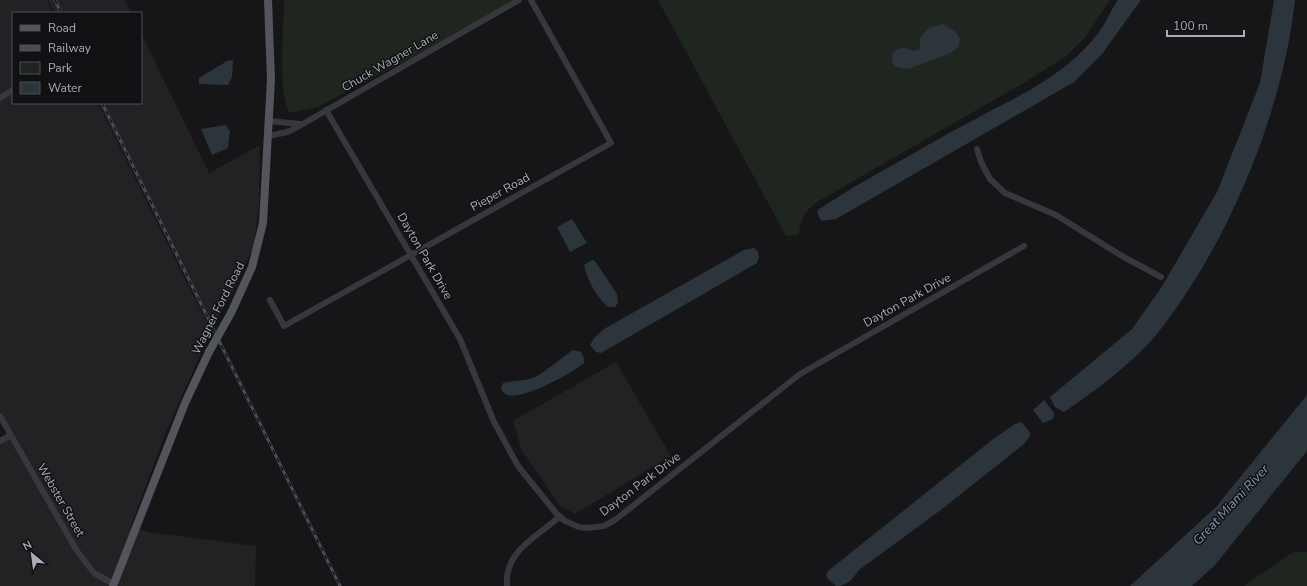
<svg xmlns="http://www.w3.org/2000/svg" width="1307" height="586" font-family="'Nunito Sans',sans-serif">
<style>
.built{fill:#222225}
.green{fill:#1e261f}
.water{fill:#2c353c}
.lines{fill:none;stroke-linecap:round;stroke-linejoin:round}
.minor{stroke:#37383d;stroke-width:6}
.major{stroke:#53555c;stroke-width:8}
.rail-casing{stroke:#4a4c52;stroke-width:3}
.rail{stroke:#111113;stroke-width:1.5;stroke-dasharray:4.5;stroke-linecap:butt}
.major-bridge{stroke:#53555c;stroke-width:8}
.labels{text-anchor:middle;dominant-baseline:central;stroke-width:3;stroke-linejoin:round;paint-order:stroke}
.street-label{font-size:12px;fill:#a8adb8;stroke:#111113}
.water-label{font-size:13px;font-style:italic;fill:#7f9bb3;stroke:#111113}
</style>
<rect width="100%" height="100%" fill="#161618"/>
<path class="built" d="M0,0H47L53,13H13V103H98L211,331L165,434L131,526L147,532L256,546L255,586H0V441L13,433L0,410Z
M48,0H125L131,13H54Z
M141,33L209,173L260,145L259,203L254,246L230,298L211,328L99,103H141Z
M616,362L671,456L575,514L559,505L521,449L513,421Z"/>
<path class="green" d="M284,0H519C455,37 388,69 323,104L314,108L290,113C277,95 284,25 284,0Z
M658,0H1110L1084,39L1065,57L1022,84L817,202C805,211 800,219 799,235L786,236Z
M1293,552H1307V586H1244Z"/>
<path class="water" d="M1118,0H1141L1102,54L1074,82L836,219L821,221L817,212L819,209L854,187L951,132L1030,90C1056,74 1081,57 1099,32C1106,22 1111,10 1118,0Z
M1274,0H1295C1283,111 1229,242 1160,330C1137,360 1095,391 1064,412L1055,407L1050,397L1132,329L1161,288L1217,192L1260,83Z
M943,24L957,33L960,39L959,46L951,53L908,69L896,67L892,62L893,52L903,47L913,51L921,49L919,39L929,28Z
M233,60L232,77L228,85L199,84V78L227,61Z
M226,125L230,131L228,148L212,155L201,129Z
M572,219L587,243L570,252L557,227Z
M754,248L758,252L759,257L757,263L601,353L596,352L590,345L594,338L604,329L744,250Z
M592,260L595,261L617,294L618,303L615,307H608C597,298 587,279 584,265Z
M573,350L581,352L584,358V363C571,374 523,400 507,395C504,393 502,391 501,388L503,383C514,380 526,382 537,376C549,369 561,358 573,350Z
M1307,395V451L1215,565L1192,586H1130L1216,507Z
M1044,400L1054,413L1053,419L1043,423L1033,410Z
M1021,422L1029,431L1030,436L1024,444L942,509L859,570C853,579 847,586 836,586L828,579L826,575L828,571L992,440L1015,424Z"/>
<g class="lines">
<path class="minor" d="M0,98L13,90
M326,110L460,339L494,422L518,466L556,513L565,521L579,527L587,528L604,526L615,520L800,374L1024,246
M269,121L300,124
M269,136L287,132L294,129L519,0
M977,149L981,162L990,179L1005,193L1056,215L1122,256L1161,277
M270,300L284,326L611,143L531,0
M0,416L77,551L94,573L114,584
M0,441L11,435
M507,586C504,551 537,537 559,517"/>
<path class="major" d="M231,313L252,267L263,223L271,79L268,0
M113,586L185,403L209,352"/>
<defs>
<path id="rail" d="M55,0L61,13
M102,103L340,586"/>
</defs>
<use href="#rail" class="rail-casing"/>
<use href="#rail" class="rail"/>
<path class="major-bridge" d="M209,352L231,313"/>
</g>
<g class="labels">
<g class="street-label">
<text transform="translate(390 61) rotate(-30)">Chuck Wagner Lane</text>
<text transform="translate(500 192) rotate(-29)">Pieper Road</text>
<text transform="translate(425 256) rotate(60)">Dayton Park Drive</text>
<text transform="translate(907 300) rotate(-29)">Dayton Park Drive</text>
<text transform="translate(218 308) rotate(-63)">Wagner Ford Road</text>
<text transform="translate(640 484) rotate(-37)">Dayton Park Drive</text>
<text transform="translate(61 500) rotate(60)">Webster Street</text>
</g>
<g class="water-label">
<text transform="translate(1231 505) rotate(-47)">Great Miami River</text>
</g>
</g>
<rect x="12" y="12" width="130" height="92" fill="#111113" stroke="#4d4f55"/>
<rect x="20" y="25" width="20" height="6" fill="#53555c" stroke="#4d4f55"/>
<text x="48" y="32" font-size="12" fill="#a8adb8">Road</text>
<rect x="20" y="45" width="20" height="6" fill="#4a4c52" stroke="#4d4f55"/>
<text x="48" y="52" font-size="12" fill="#a8adb8">Railway</text>
<rect x="20" y="62" width="20" height="12" fill="#1e261f" stroke="#4d4f55"/>
<text x="48" y="72" font-size="12" fill="#a8adb8">Park</text>
<rect x="20" y="82" width="20" height="12" fill="#2c353c" stroke="#4d4f55"/>
<text x="48" y="92" font-size="12" fill="#a8adb8">Water</text>
<g transform="translate(32 554) rotate(331)" stroke="#111113" stroke-width="3" paint-order="stroke">
<path d="M0-3L7 15L0 10L-7 15Z" fill="#a8adb8"/>
<text y="-6" font-size="11" font-weight="bold" text-anchor="middle" fill="#a8adb8">N</text>
</g>
<path d="M1167 30v6h77v-6" fill="none" stroke="#a8adb8" stroke-width="2"/>
<text x="1173" y="30" font-size="12" fill="#a8adb8" stroke="#111113" stroke-width="3" paint-order="stroke">100 m</text>
</svg>
